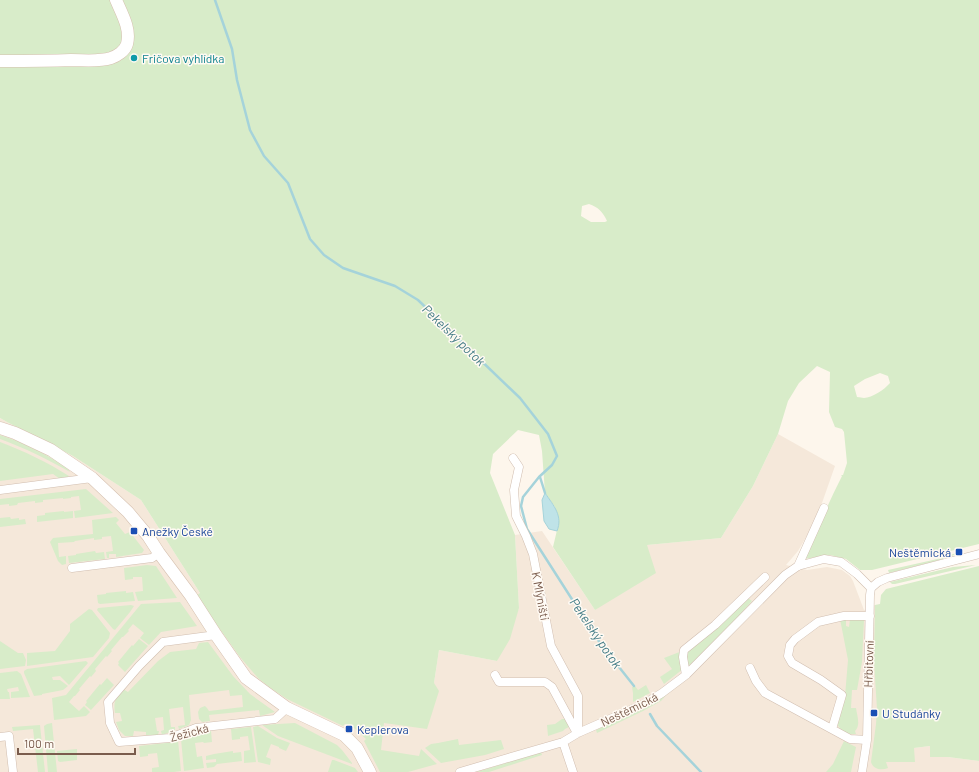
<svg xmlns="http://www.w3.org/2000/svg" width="979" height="772" font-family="Barlow,sans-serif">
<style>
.residential{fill:#f5e8da}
.green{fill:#d8ecc9;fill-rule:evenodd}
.water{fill:#bfe3e8;stroke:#a5d3da}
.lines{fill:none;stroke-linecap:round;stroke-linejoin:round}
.stream{stroke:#a5d3da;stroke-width:2.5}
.street-casing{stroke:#d1beb0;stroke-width:9}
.secondary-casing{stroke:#d6c0b0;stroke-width:13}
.street{stroke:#fff;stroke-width:8}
.secondary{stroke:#fff;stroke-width:12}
.culture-dot{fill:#0f9aa8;stroke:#fffaf3;stroke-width:1.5}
.transit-dot{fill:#1a4fb4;stroke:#fffaf3;stroke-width:1.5}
.labels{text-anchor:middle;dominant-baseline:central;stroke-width:3;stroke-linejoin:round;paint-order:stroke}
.culture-label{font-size:12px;fill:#0d838f;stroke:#fffaf3;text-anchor:start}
.transit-label{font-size:12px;fill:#164399;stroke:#fffaf3;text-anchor:start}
.street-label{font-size:12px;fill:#7a5c4d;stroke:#fffaf3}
.water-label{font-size:13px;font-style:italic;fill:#437c86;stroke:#fffaf3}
</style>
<rect width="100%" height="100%" fill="#fdf6ec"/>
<path class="residential" d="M0,418L7,422L73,456L141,500L200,593L434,683L439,650L497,661L519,608L515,535L542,531L595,610L647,545L721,538L753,486L778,434L835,466L816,520L798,551L786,565L807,570L827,567L842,570L850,576L853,581L864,610L875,605L880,742L914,748L930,746V757H948L979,761V772H0Z"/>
<path class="green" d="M0,0H979V544L872,570H860L846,559L830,555L804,559C817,531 828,503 842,476L841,475H843L847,463L844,432L842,429L835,427L829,412L830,372L817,366L799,383L788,401L778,434L753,486L721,538L647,545L656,573L595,610L553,547L558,526L555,507L545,493L542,451L539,435L518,430L493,454L490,473L515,535L519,608L510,639L497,661L439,650L434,683L439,691L427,729L384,723L381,750L419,756L421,749L437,764L408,772H380L364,741L366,739L354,728L345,724L343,726L287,699L269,687L258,678L240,657L196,596L200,593L141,500L73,456L7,422L0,418ZM589,204C598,207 603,212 607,221L605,222H591L581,216L582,206ZM880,373L888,376L890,383C885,389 872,398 864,398C862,398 860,397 857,397L854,386L865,379Z
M0,435L20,442L42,453L66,466L70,472C47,459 25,448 0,439Z
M0,442C24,451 47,462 69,476L66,478L60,479L53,474L0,481Z
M86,489L113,513L75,518L74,511L81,510L79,496L71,497V498L63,499V498L43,500V502L35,503V501L18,503L17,505L9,506V504L0,505V499Z
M64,511V512L73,511V518L37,522V516L45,515V513Z
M10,517L11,519L19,518V520L25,519L26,524L0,527V518Z
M116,517L119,520L116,523L125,534L130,532L144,550L142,553L116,557V554H109V558H107L106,552L113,551L111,536L102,537V539L94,540V538L75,541L74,542L58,543L59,557L66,556V564L62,565L58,561L50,542L53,538L93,534L92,520Z
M95,551L96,553L104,552L105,559L69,563L68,556L76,555V554Z
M956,553L957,554L940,560L889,573L888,570L942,558Z
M147,565L156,566L177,598L138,601L135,592L143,591L142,577H133V579L125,580L124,568Z
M976,565L895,584H892L890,582L953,567Z
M979,566V761L948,757H930V746L914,748L915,762H886L888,768C881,771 873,769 871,762L876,724L877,709L874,662L875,605L880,604L881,595L886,589Z
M126,591V593L133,592L135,601L100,604L98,603L97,595L106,594V593Z
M748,598L752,601L737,618V619L689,666H687L686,651Z
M180,602L197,626L161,632L149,645L140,638L144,633L133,624L128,630L129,631L123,637H122L111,650L112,651L107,657L106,656L95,669L96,671L91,677L90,676L79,689L80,690L75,696H74L69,702L79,711L84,706L90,712L86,716L54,720L52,698L66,695L141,604Z
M131,605L134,606L130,612L115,630L113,629L97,610L98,608Z
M89,609L92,610L110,633L109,638L93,657L27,666V653L55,651L70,631V624Z
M840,619H846V626L849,627L850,619L864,620L862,662L857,690H852L851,708H856C857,716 861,725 855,731L856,734C847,735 841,731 837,724L845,696L848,660Z
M139,639L148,646L125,672L118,665L119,663L118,662L132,645L133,646Z
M0,641L18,653H23L26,660L25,666L0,669Z
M208,642L233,676L250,694L275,712L260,716L259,710L209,715L210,721L202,722L199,719L198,712L200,708L205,706L207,708L209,711L243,707L242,695L230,696L229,690L189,695L191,720L189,725L179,729L178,726L185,725L183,707L169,709L171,727H175V730L162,735L161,731L164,730L163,717L155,718L157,731H159L158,735H146V732L134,731L133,736H125L119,730L116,722L122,721L120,713H115C113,702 116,697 123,689L128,692L158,661L170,652L196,649L199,643Z
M682,651L683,669L664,684L660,677L672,669L664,658Z
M86,661L88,663L69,685L60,676L52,677L53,680H60L68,686L63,690L42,694V695L34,696L24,673V671L27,669Z
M17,671L21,674L30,697L11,698V692L19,691L18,687L7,689L8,692H9L10,699H0V673Z
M107,678L114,685L91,710L85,705L87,702L86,701L100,684L101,685Z
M646,685L650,693L633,702V693L632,687L635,686L638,690Z
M670,691L661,701L643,711L597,733L596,730L643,708Z
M562,719H566L569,727L565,729L563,731L548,736L547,725L555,724Z
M52,723L57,772H48L44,726L47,724Z
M295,723L337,745L342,750L352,763V764L278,736L262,725Z
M40,725L45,772H38L33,729L13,731L12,727Z
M258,726L277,738L290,743L286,751L279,748V747L271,744L266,757L271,759L270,765L258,762L253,727Z
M251,727L256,762L244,763V751L250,750L248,736L240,737V739L232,740L231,729Z
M211,731L212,742L204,743L203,742L195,743L197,757L202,756L204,768L184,771L181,739L197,733Z
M458,739L459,745L501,740L504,749L485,755L441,763L425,748L431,744L438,743Z
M178,740L181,771L174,772H152V768L159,767L157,753L148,754V756L140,757L139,746L175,742Z
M844,741L856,747L851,772H826L833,764Z
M77,749V760L60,762L58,761L57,751Z
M233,751V753L241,752L242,761L217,764L214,767L207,768L206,763L216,762V759L206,760V756L214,754Z
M541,752L542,755L489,772H477Z
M332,760H334L355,768L358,772H328Z"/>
<path class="water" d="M545,493C554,506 563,516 557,531L549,529L544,521L542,500Z"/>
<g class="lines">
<path class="stream" d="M215,0L232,49L237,80L250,130L264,156L288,183L310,239L324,255L343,268L395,286L418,300L520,398L548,434L557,456L552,465L539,477L523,497L521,506L527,529L600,643L634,686
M540,477L545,493
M650,714L657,726L701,772"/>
<defs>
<path id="street" d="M513,458L519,467L514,490L516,516L526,536L533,554L551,646L578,696V733
M0,490L92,478
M798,566L824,508
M72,568L152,558L159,553
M871,588L878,582L887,578L979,554
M216,635L163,642L139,666L108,702L110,723L119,742L170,738L196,728L275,719L287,708
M750,668L756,681L765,693L850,739L867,740
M495,675L499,682H545L552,687L577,733
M686,675L683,657L684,650L715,625L765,577
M832,729L842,695L821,680L792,663L788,656L790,645L795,639L818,622L844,616H870
M0,737L9,736L13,772
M563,742L573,772
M460,772L563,742L578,733L644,704L662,693L686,675L785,575L798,566L824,559L841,562L857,574L871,588
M862,772L867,740L870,595L871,588"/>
<path id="secondary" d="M0,61C24,61 47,61 71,60C84,60 98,62 111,58C117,56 125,51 127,44C131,29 122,14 116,0
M0,428L15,433L51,450L92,478L128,512L148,536L159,553L191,596L216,635L246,678L287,708L344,735L357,748L370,772"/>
</defs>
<use href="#street" class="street-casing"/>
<use href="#secondary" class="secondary-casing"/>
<use href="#street" class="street"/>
<use href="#secondary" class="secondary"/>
</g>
<circle class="culture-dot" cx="134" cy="58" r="4"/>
<g class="transit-dot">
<rect x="130" y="527" width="8" height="8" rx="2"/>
<rect x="955" y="548" width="8" height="8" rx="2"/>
<rect x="870" y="709" width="8" height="8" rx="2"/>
<rect x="345" y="725" width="8" height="8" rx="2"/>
</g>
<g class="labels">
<g class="culture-label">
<text x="142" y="58">Fričova vyhlídka</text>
</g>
<g class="transit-label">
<text x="142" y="531">Anežky České</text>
<text x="951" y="552" text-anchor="end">Neštěmická</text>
<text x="882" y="713">U Studánky</text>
<text x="357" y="729">Keplerova</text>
</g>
<g class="street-label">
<text transform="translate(541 596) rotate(79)">K Mlýništi</text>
<text transform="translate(868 664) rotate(-88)">Hřbitovní</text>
<text transform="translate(629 709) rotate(-26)">Neštěmická</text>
<text transform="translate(189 732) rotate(-15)">Žežická</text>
</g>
<g class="water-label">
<text transform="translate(454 335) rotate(44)">Pekelský potok</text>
<text transform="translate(596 633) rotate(56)">Pekelský potok</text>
</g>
</g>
<path d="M18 748v6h117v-6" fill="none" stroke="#7a5c4d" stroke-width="2"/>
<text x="24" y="748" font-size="12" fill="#7a5c4d" stroke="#fffaf3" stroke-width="3" paint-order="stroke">100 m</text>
</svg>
